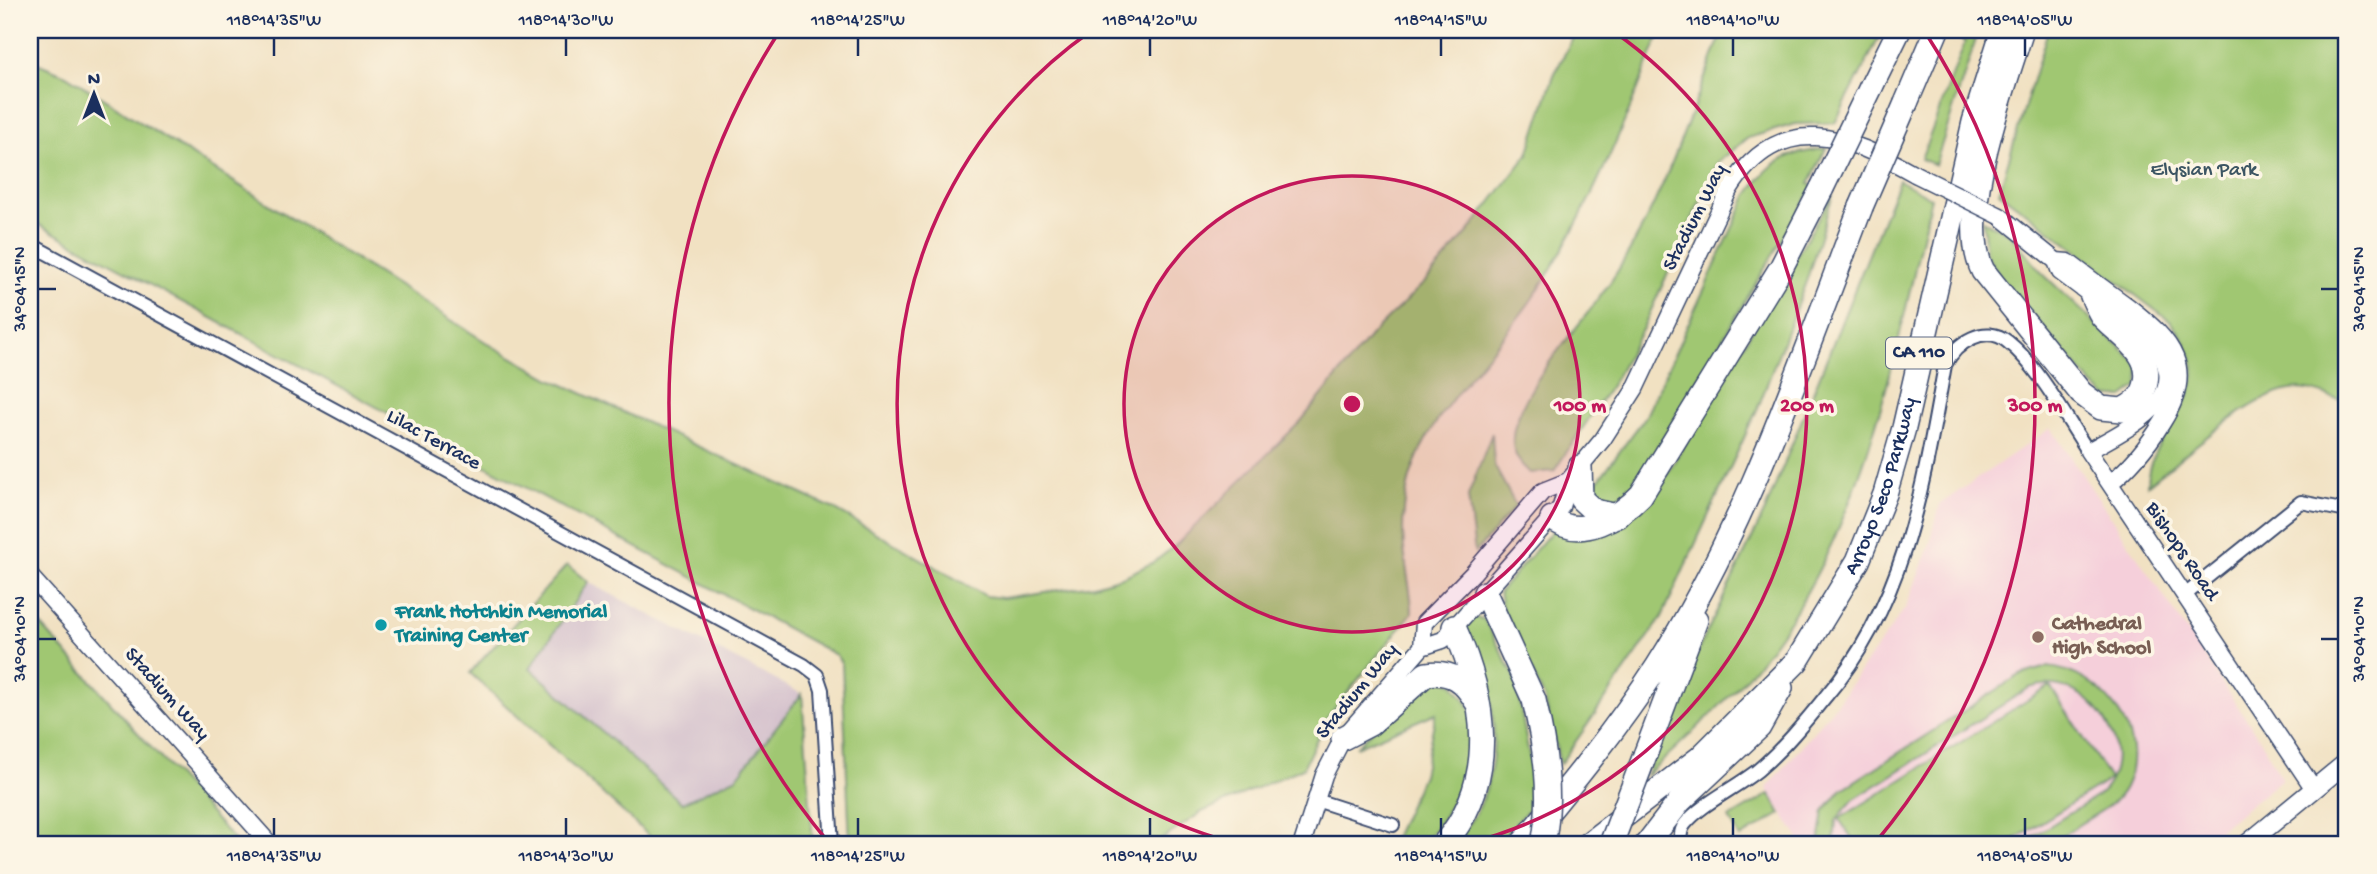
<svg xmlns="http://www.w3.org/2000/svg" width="2377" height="874" font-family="'Gochi Hand',sans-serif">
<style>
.built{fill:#f5cfda}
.industrial{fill:#d1bdcb}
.green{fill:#a0c772;stroke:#5e7b68;stroke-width:2}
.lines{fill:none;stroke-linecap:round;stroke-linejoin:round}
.minor-casing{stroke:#3b4a6d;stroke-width:16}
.tertiary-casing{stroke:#3b4a6d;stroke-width:19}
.secondary-casing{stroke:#3b4a6d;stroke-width:21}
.motorway-casing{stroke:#3b4a6d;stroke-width:26}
.minor{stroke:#fff;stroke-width:12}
.tertiary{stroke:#fff;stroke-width:16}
.secondary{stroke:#fff;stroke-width:18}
.motorway{stroke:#fff;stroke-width:23}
.tertiary-bridge-casing{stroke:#3b4a6d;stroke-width:19;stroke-linecap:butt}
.motorway-bridge-casing{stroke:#3b4a6d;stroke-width:26;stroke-linecap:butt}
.tertiary-bridge{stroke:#fff;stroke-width:16}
.motorway-bridge{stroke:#fff;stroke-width:23}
.ticks{fill:none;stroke:#1b2f5e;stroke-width:2.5}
.ring{fill:none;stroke:#c2185b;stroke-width:3.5}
.culture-dot{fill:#0f9aa8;stroke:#fcf5e5;stroke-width:2.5}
.education-dot{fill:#8d6e63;stroke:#fcf5e5;stroke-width:2.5}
.labels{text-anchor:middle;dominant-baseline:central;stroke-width:7;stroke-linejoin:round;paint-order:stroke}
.shield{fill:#fcf5e5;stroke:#5e6a86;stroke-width:2}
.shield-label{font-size:19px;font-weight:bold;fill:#1b2f5e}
.park-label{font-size:21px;fill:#3c5563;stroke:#fcf5e5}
.street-label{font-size:21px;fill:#1b2f5e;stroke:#fcf5e5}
.culture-label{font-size:21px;font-weight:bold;fill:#0d838f;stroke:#fcf5e5;text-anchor:start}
.education-label{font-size:21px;font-weight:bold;fill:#785e54;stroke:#fcf5e5;text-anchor:start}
.centre{fill:#c2185b;stroke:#fcf5e5;stroke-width:3.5}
.ring-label{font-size:21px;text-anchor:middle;font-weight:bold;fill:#c2185b;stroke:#fcf5e5;stroke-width:7;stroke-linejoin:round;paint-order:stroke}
.neatline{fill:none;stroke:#1b2f5e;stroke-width:2.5}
.ticks-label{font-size:18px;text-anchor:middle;fill:#1b2f5e}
</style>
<rect width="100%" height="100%" fill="#fcf5e5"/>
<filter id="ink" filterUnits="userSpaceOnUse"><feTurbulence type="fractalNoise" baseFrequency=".0143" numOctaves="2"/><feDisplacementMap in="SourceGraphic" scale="14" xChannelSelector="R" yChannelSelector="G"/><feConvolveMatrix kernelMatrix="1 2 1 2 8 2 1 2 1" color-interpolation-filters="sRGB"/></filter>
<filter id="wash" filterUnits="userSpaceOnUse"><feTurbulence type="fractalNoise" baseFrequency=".00686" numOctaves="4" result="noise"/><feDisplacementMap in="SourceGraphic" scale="28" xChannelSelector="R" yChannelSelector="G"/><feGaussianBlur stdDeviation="1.57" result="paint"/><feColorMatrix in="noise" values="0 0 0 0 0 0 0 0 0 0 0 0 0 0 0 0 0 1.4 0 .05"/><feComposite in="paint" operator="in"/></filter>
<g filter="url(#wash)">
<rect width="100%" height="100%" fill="#f1e1c2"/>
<path class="built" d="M2051,428L2263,744L2282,779L2202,844H1802L1767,788L1838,702L1906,607L1929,547L1940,504Z"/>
<path class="industrial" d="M588,582L802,694L737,777L682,803L529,668Z"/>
<path class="green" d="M1577,30H1661C1626,121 1590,210 1536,293C1497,353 1423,415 1408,486C1402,511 1402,540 1406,565C1408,581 1412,597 1412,613L1327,718L1303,768L1202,812L1155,844H850L842,664L836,655L30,220V60L66,75L492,346L551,379L832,508L986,596L1003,598L1094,585L1125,576L1154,562L1175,546L1301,421L1372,334L1426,281L1469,231L1528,154L1554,75Z
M1723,30H1883L1835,123L1795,124L1748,138L1718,162L1643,328L1614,381L1554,471L1530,473C1511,457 1509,439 1518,417C1539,363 1587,321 1617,272C1664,197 1691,112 1723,30Z
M1960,30H1979L1935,165L1921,159L1965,42L1957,38Z
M2048,30H2347V401C2328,398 2310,386 2290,390C2248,397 2182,458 2147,485C2149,421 2233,394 2171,322L1999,192Z
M1826,148L1809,184L1814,186L1637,482C1622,497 1615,506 1594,494L1597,482L1646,416L1747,196C1773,158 1782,156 1826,148Z
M1899,180L1931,198C1897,343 1872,493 1790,620C1753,679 1697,728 1646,776L1680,688L1765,511Z
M1833,194L1807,279L1759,405L1661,619L1560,764L1544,697L1502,609L1499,592L1553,530C1612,541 1619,529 1658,489Z
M1983,220L2011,235L2042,273L2139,365L2138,386L2123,397H2106L2091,383L2005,283L1986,255Z
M1492,433L1494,465L1516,506L1475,553L1468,496Z
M567,565L588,582L530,668L682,803L737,777L802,694L813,844H658L470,673Z
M30,613L238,844H39L30,835Z
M1471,617L1484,619L1515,677L1534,782V804L1497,844H1453C1462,832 1475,818 1481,803C1504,747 1494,680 1465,628Z
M2047,667C2100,671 2152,734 2125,787C2116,805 2096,814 2080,824C2055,840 2052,844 2021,844L2099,795C2145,752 2088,667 2029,688L1853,800L1836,820L1834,844H1819L1824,811L1841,790L2020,675Z
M1434,680L1453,683C1458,692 1471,705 1472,715C1476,762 1453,810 1423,844H1391L1423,775L1436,713L1356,747L1415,689Z
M2050,686L2110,779L2007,844H1856L1839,819Z
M1770,794L1781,814L1740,838L1729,818Z"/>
</g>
<g filter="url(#ink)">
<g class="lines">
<defs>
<path id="minor" d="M30,244L804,665L817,675L822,690L832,844
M2185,595L2301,502L2347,511
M1316,800L1393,825
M1681,844C1680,837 1680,830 1685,824C1701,804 1737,787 1758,770C1783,749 1805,722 1826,696C1906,603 1924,481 1945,365C1956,343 1985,323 2008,342C2040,368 2065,417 2088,451"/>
<path id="tertiary" d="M2000,216L2056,261L2060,272L2148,338C2202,395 2131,427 2088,451L2314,789
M2056,261L2068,262C2088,277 2108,292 2129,307C2173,341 2197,369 2162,423C2147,447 2132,466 2110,483
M30,576L270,844
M1422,647L1424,623L1473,573L1543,491L1568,481
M1302,844L1324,775L1343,738L1422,647L1443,640L1561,507L1568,481L1603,439L1635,389L1729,190C1780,108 1847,136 1915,174"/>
<path id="secondary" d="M2247,844L2347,762"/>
<g id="motorway">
<path d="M2022,30C2004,88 1955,216 1983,271L2081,393L2101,408L2122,410C2135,404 2144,396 2146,382C2152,352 2120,336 2102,316C2098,310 2095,303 2092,296"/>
<path d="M1871,87L1899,30"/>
<path d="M1906,103L1937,30"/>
<path d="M1580,467L1581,499L1594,511L1617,516"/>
<path d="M1552,518C1580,542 1621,516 1641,495L1782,266L1822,188"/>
<path d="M1485,593L1534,700"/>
<path d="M1343,738L1370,724L1426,674C1451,670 1464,681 1476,701"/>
<path d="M1645,755L1696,620"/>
<path d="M1444,844C1499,780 1486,698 1454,627"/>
<path d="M1522,844C1569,787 1616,730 1657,667C1747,526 1801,363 1861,207"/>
<path id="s1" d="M1588,844L1701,757L1797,661L1858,561L1885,494L1904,428L1974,122L2003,30"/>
<path d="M1647,844L1680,801L1759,727L1781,688"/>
</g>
</defs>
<use href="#minor" class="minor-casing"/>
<use href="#tertiary" class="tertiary-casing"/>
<use href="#secondary" class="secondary-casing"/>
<use href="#motorway" class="motorway-casing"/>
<use href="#minor" class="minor"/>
<use href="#tertiary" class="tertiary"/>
<use href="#secondary" class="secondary"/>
<use href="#motorway" class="motorway"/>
<defs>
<path id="tertiary-bridge" d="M1915,174L2000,216"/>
<path id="motorway-bridge" d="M1822,188L1871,87
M1861,207L1906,103
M1534,700C1545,747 1553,796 1543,844
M1611,844L1645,755"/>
</defs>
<use href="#tertiary-bridge" class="tertiary-bridge-casing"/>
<use href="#motorway-bridge" class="motorway-bridge-casing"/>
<use href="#tertiary-bridge" class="tertiary-bridge"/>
<use href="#motorway-bridge" class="motorway-bridge"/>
</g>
</g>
<path class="ticks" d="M274,38V56M566,38V56M858,38V56M1150,38V56M1441,38V56M1733,38V56M2025,38V56M38,289H56M2321,289H2338M38,639H56M2321,639H2338M274,818V836M566,818V836M858,818V836M1150,818V836M1441,818V836M1733,818V836M2025,818V836"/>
<circle cx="1352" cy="404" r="228" fill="#c2185b" fill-opacity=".12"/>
<g class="ring">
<circle cx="1352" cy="404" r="228"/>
<path d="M1234 843A455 455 0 0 1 1091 31M1613 31A455 455 0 0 1 1470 843"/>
<path d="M829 843A683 683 0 0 1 779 32M1925 32A683 683 0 0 1 1875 843"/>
</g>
<circle class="culture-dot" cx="381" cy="625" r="7"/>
<circle class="education-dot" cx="2038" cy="637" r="7"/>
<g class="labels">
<rect class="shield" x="1886" y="337.5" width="66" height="31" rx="5"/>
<g class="shield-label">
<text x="1919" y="353">CA 110</text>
</g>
<g class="park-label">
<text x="2204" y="171">Elysian Park</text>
</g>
<g class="street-label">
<text transform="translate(1696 218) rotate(-63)">Stadium Way</text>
<text transform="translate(433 441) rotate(29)">Lilac Terrace</text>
<text stroke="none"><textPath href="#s1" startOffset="474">Arroyo Seco Parkway</textPath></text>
<text transform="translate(2181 552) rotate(56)">Bishops Road</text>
<text transform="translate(1358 692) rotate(-51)">Stadium Way</text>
<text transform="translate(166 695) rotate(48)">Stadium Way</text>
</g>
<g class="culture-label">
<text x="395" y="613">Frank Hotchkin Memorial<tspan x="395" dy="24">Training Center</tspan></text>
</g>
<g class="education-label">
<text x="2052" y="625">Cathedral<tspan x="2052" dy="24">High School</tspan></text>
</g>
</g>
<circle cx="1352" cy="404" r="10" class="centre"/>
<g class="ring-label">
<text x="1580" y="411">100 m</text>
<text x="1807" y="411">200 m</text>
<text x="2035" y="411">300 m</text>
</g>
<rect width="2377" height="874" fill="none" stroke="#fcf5e5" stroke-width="77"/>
<g transform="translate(94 94)" stroke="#fcf5e5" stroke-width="5" paint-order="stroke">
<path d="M0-5L12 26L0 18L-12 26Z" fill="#1b2f5e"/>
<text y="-10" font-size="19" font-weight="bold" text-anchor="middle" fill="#1b2f5e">N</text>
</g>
<rect x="38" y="38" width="2300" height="798" class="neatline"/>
<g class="ticks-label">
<text x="274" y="25">118°14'35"W</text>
<text x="566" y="25">118°14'30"W</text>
<text x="858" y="25">118°14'25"W</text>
<text x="1150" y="25">118°14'20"W</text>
<text x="1441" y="25">118°14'15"W</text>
<text x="1733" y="25">118°14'10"W</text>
<text x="2025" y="25">118°14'05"W</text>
<text transform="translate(19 289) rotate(-90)" y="6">34°04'15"N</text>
<text transform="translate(2358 289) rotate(-90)" y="6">34°04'15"N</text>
<text transform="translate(19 639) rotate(-90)" y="6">34°04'10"N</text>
<text transform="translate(2358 639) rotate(-90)" y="6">34°04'10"N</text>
<text x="274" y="861">118°14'35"W</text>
<text x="566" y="861">118°14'30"W</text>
<text x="858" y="861">118°14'25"W</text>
<text x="1150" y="861">118°14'20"W</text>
<text x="1441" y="861">118°14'15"W</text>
<text x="1733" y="861">118°14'10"W</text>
<text x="2025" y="861">118°14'05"W</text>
</g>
</svg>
